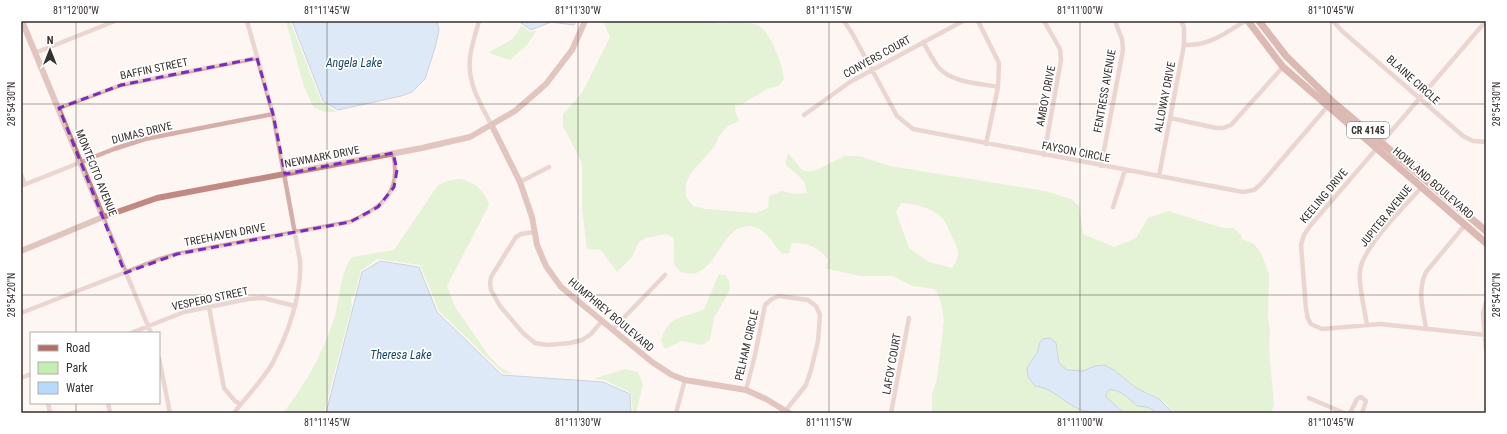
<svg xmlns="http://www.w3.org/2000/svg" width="1507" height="434" font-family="'Roboto Condensed',sans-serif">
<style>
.green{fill:#c6eeb3;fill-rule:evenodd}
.water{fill:#b5dafd;stroke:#8fa7bf}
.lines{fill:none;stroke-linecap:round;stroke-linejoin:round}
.street{stroke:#d5aea9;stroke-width:4.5}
.secondary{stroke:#c28982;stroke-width:6}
.primary{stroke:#b36f66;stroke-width:7}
.marked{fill:none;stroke:#7b2cbf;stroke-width:3;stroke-dasharray:8 5;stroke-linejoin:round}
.ticks{fill:none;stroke:#37312f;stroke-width:1;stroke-opacity:0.45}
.labels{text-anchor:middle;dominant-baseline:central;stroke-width:3.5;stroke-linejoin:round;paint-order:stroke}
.shield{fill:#fff;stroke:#736f6d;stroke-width:1}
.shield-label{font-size:10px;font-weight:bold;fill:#37312f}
.street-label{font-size:11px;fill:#37312f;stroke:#fff}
.water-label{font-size:12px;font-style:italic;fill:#1a476d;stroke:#fff}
.neatline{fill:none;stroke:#37312f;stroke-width:1.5}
.ticks-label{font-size:10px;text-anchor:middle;fill:#37312f}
</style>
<rect width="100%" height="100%" fill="#fef6f3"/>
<path class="green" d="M286,21H290L321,101L336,112H326L314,108L304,87Z
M603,21H713L715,23C727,25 747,19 759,26C771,33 783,66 784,79L779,86L767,89L742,104L735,105L736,114L740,121L728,126L719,136L714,147L691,173L686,183V197L693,206L705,209L756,213L768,208L769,196L782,191L793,194L807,193L804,181L785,164L788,153L802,170L810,172L819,169L844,156H859L890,166L1045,191L1071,199L1079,206L1083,234L1114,247L1136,238L1148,218L1168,211L1223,228H1234L1241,235L1242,239L1254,244L1261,253L1269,274L1268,317L1270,330L1269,349L1274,405L1271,413H1173L1167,405L1151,394L1136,388L1114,370L1105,365L1083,371L1067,370L1059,363L1058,347L1040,342L1034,359L1035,386C1052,388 1063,401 1078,408C1083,411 1090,411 1096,413H932V394L937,379L944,320L941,303L937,292L934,289L913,286L892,276H860L829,269L826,268L828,260C819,247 807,243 792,243L789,253L782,254C774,245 764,227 751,226C746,226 739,228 736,230C719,240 711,280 684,273C680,272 675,267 674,263C673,255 674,246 674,238L666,234L645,238L639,242L632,257L617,272L601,250L587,249L582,209V163L563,126V114L582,93L610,37ZM901,203C913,203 932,208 941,217C947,223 949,230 952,237C959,250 961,256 952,268L929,262L909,248L896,212Z
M521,25L530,32L537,30L526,46L510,60L489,53C500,43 515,44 521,25Z
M459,179C474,181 485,191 489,205L447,286L455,307L489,356L500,367L513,374L503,373L439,311L420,265L377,259L361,271L354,296L351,297L352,306L324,413H283C305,385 322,355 333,322C341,299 338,277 352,257L394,250L438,185L448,181Z
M719,274L725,275L729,281L730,290L714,318L710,340L702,345L681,341L665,349L661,341C668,314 683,319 704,309Z
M625,369L638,372L643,384L636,413H633L631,393L604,380L593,379Z
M1114,389L1130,399L1137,406L1147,407L1158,413H1124L1107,398L1106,394L1108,390Z"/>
<path class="water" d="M292,21H437L439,30L435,48L425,79L412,92L401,96L338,110L323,101Z
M522,21H576L574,25L551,22L531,30L521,23Z
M380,261L419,267L437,312L502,375L603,382L630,394L631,413H326L362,272Z
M1050,338L1056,343L1059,363L1067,370L1083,371L1095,366L1105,365L1114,370L1136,388L1159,399L1173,413H1158L1147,407L1137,406C1130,399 1119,388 1108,390L1106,394L1107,398L1124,413C1111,413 1091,414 1079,409C1063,402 1053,388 1035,386L1028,377L1027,368L1037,353L1040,342L1043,339Z"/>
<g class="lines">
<path class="street" d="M479,21C476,33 471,46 470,58C467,83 481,105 492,126
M844,21L852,33L897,116L913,129L1243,192L1254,190L1261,184L1327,107
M978,21L999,63L998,87L986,144
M1333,21L1342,31L1463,136L1473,141L1486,142
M1486,21L1310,226L1304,235L1301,245L1306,309L1308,319L1311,324L1322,329L1380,324L1486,335
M923,42C928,50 933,61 939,68C953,83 979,83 998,87
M1184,45C1209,46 1224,34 1245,21
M35,53L115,21
M59,108L121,85L257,58
M804,115L850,82L963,21
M1170,118L1216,128H1223L1231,125L1283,67
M1044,155L1061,60L1060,49L1044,21
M1101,166L1123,50L1122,39L1115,21
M21,175L25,184
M1159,176L1184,45V27L1181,21
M520,182L549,167
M21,186L114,149L145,139L273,114
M1113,207L1125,170
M103,217L151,333
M534,232L521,234L516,237L491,277L490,283L491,290L500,306L523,333L535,343L547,345L570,343L582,340L591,334L602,321
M1486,302L1483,313L1486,350
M209,307L224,388L235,401L240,404
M21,313L157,260L177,254L350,222C384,207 402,192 393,153
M1367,325C1365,311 1358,284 1360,271C1362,248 1405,206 1421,188
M1426,328C1423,309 1417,291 1426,272L1465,225
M612,330L665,275
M131,333L184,312L248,299L263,298L295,306
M159,358L170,413
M21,378L31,374
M746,390L755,355L765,305L772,299L779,296L808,300L816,306L820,315L818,341L811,370L806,385L786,410
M1309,398L1344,413
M48,403L50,413
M108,403L110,413
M234,413C246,397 262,381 272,364C288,334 302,295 300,261L273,114L247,21
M676,413L685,380
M891,413L909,318
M1350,413L1357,399L1361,397L1366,401L1362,413"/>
<path class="secondary" d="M22,21L103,217
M492,126L520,182L532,217L537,245L546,266L561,287L652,362L672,375L685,380L746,390L766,399L789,413
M21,251L103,217L157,198L422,148L470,137L515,111L546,84L572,50L585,21"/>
<path class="primary" d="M1248,21L1283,67L1486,243
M1259,21L1286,56L1332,101L1486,231"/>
</g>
<path d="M0 0H1507V434H0ZM257,58L273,114L285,174L393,153L397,170L394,187L378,207L350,222L177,254L125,273L59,108L121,85Z" fill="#fef6f3" fill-opacity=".55" fill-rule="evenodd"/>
<path class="marked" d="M257,58L273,114L285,174L393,153L397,170L394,187L378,207L350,222L177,254L125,273L59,108L121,85Z"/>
<path class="ticks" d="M76,21V333M327,21V413M578,21V413M829,21V413M1080,21V413M1331,21V413M21,104H1486M21,295H1486M76,403V413"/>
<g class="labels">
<rect class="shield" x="1347" y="122" width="42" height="16" rx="3"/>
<g class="shield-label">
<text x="1368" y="130">CR 4145</text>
</g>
<g class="street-label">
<text transform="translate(877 57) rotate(-29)">CONYERS COURT</text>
<text transform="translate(154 69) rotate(-12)">BAFFIN STREET</text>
<text transform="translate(1413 80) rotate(42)">BLAINE CIRCLE</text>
<text transform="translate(1105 91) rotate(-80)">FENTRESS AVENUE</text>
<text transform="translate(1046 96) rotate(-79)">AMBOY DRIVE</text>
<text transform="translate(1165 97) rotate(-79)">ALLOWAY DRIVE</text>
<text transform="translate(142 133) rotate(-14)">DUMAS DRIVE</text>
<text transform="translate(1076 152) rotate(11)">FAYSON CIRCLE</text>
<text transform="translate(322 157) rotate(-11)">NEWMARK DRIVE</text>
<text transform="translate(96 173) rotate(68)">MONTECITO AVENUE</text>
<text transform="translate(1433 183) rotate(41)">HOWLAND BOULEVARD</text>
<text transform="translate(1324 196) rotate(-50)">KEELING DRIVE</text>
<text transform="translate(1386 216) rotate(-51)">JUPITER AVENUE</text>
<text transform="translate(225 235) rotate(-11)">TREEHAVEN DRIVE</text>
<text transform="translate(210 299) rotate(-12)">VESPERO STREET</text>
<text transform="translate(611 315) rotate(40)">HUMPHREY BOULEVARD</text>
<text transform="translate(747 345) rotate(-77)">PELHAM CIRCLE</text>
<text transform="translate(892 364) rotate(-80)">LAFOY COURT</text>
</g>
<g class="water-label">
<text x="354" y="63">Angela Lake</text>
<text x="401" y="355">Theresa Lake</text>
</g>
</g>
<rect width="1507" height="434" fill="none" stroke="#ffffff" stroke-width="44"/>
<rect x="30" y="332" width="130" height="72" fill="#ffffff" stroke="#afadac"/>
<rect x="38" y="345" width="20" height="6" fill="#b36f66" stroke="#afadac"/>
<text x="66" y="352" font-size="12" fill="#37312f">Road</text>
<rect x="38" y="362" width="20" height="12" fill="#c6eeb3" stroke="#afadac"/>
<text x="66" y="372" font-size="12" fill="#37312f">Park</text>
<rect x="38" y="382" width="20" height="12" fill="#b5dafd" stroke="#afadac"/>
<text x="66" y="392" font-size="12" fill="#37312f">Water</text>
<g transform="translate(50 50)" stroke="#ffffff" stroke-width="3" paint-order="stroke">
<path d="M0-3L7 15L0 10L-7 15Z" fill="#37312f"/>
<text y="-6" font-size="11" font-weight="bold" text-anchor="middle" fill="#37312f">N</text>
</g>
<rect x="22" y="22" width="1463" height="390" class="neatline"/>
<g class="ticks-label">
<text x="76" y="14">81°12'00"W</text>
<text x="327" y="14">81°11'45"W</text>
<text x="578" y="14">81°11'30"W</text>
<text x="829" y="14">81°11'15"W</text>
<text x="1080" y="14">81°11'00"W</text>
<text x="1331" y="14">81°10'45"W</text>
<text transform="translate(11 104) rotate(-90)" y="4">28°54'30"N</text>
<text transform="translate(1496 104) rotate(-90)" y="4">28°54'30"N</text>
<text transform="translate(11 295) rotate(-90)" y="4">28°54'20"N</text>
<text transform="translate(1496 295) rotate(-90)" y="4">28°54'20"N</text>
<text x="327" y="426">81°11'45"W</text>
<text x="578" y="426">81°11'30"W</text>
<text x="829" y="426">81°11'15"W</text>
<text x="1080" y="426">81°11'00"W</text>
<text x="1331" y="426">81°10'45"W</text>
</g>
</svg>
